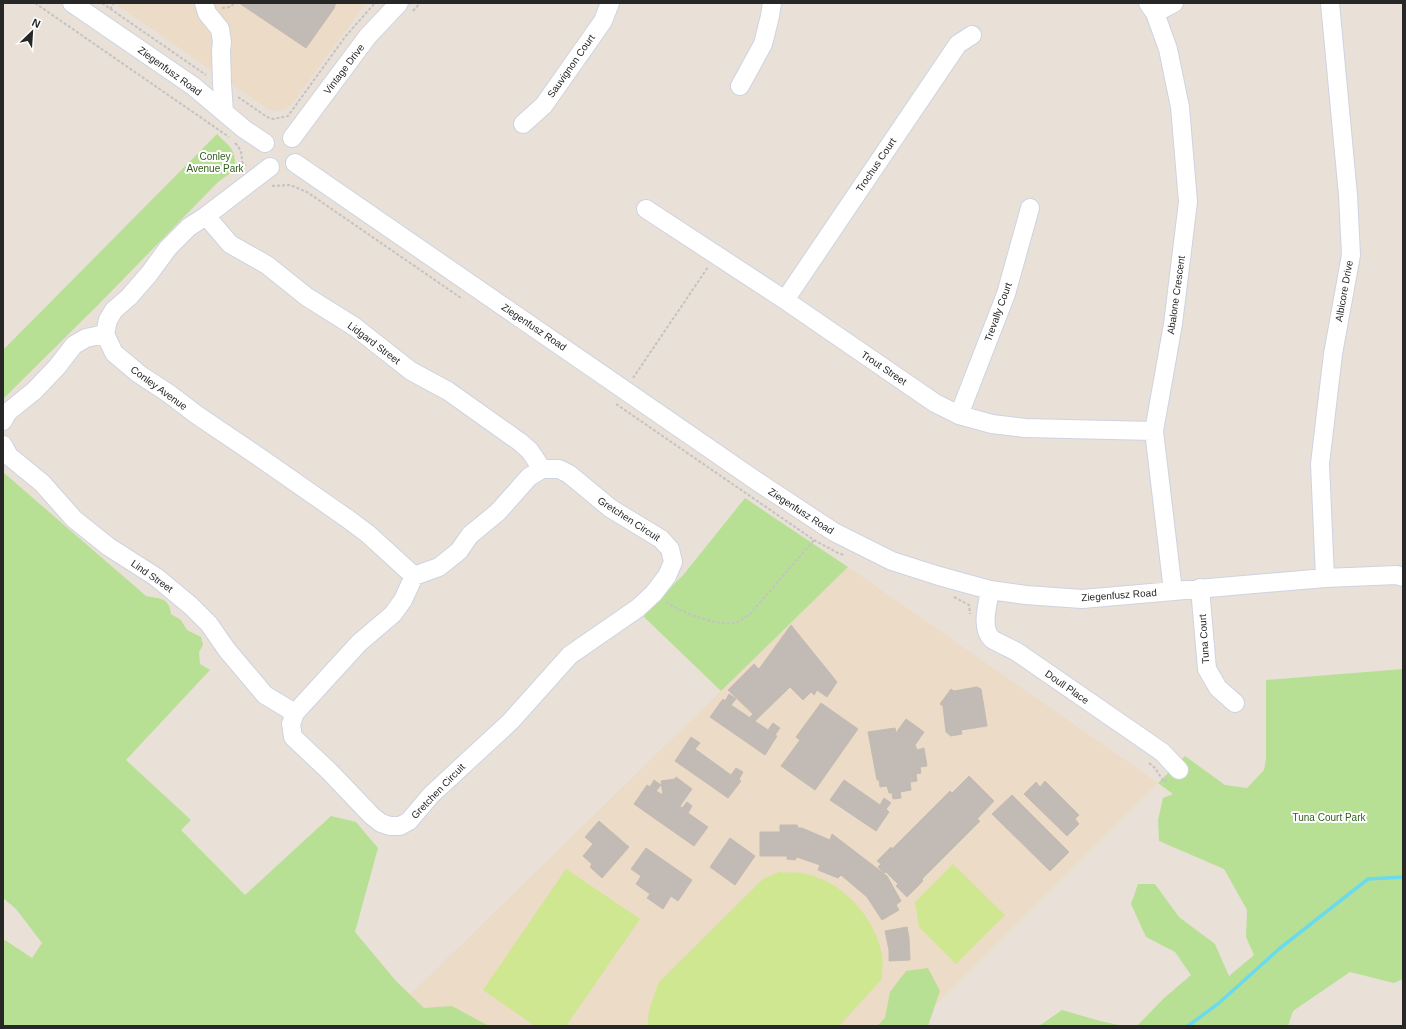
<svg xmlns="http://www.w3.org/2000/svg" width="1406" height="1029" font-family="Arial,sans-serif">
<style>
.education{fill:#ebdbc7}
.green{fill:#b8e095}
.pitch{fill:#cee790}
.lines{fill:none;stroke-linecap:round;stroke-linejoin:round}
.stream{stroke:#6bdaeb;stroke-width:3.5}
.building{fill:#c1bab5;stroke:#c4bbb2}
.minor-casing{stroke:#cdd3e0;stroke-width:20}
.path{stroke:#c3c3c3;stroke-width:2;stroke-dasharray:3 2;stroke-linecap:butt}
.minor{stroke:#fff;stroke-width:18}
.labels{text-anchor:middle;dominant-baseline:central;stroke-width:4;stroke-linejoin:round;paint-order:stroke}
.street-label{font-size:10px;fill:#272727;stroke:#fff}
.park-label{font-size:10px;fill:#32601a;stroke:#fff}
</style>
<rect width="100%" height="100%" fill="#e9e0d8"/>
<path class="education" d="M114,3H366L292,104L286,109L276,111L268,109Z
M848,567L1158,783L915,1026H378Z"/>
<path class="green" d="M217,134C231,148 236,149 235,170L218,182L98,305L3,399V350Z
M3,472L146,596C160,599 169,597 171,614L181,620L187,630L201,637L203,645L199,652L200,664L210,670L126,760L191,820L181,830L245,895L331,816L356,822L378,848L355,932L396,981L424,1008L452,1006L489,1026H3V942L5,940L32,958L42,943L16,909L3,898Z
M745,498L848,567L721,691L643,616L684,574Z
M1403,669V979L1394,983L1350,972L1293,1011L1288,1026H1137L1163,999L1191,975L1175,952L1146,937L1131,904L1138,884H1155L1179,917L1215,944L1229,976L1254,955L1246,937L1247,910L1224,869L1159,841L1158,820L1163,798L1173,794L1158,783L1185,756L1225,785L1247,788L1264,770L1266,759V680Z
M928,968L940,991L928,1026H877L885,1018L890,992L906,971Z
M1062,1010L1100,1021L1123,1026H1039Z"/>
<path class="pitch" d="M953,864L1005,915L956,964L919,927L915,902Z
M566,869L640,919L566,1026H535L483,990Z
M779,872C786,873 794,872 801,873C841,879 874,916 882,954C883,962 882,971 882,979L839,1026H648C647,1011 654,996 659,982L763,879Z"/>
<g class="lines">
<path class="stream" d="M1188,1026L1219,1003L1279,949L1368,879L1403,877"/>
</g>
<path class="building" d="M239,3H336L334,7H335L306,48Z
M791,625L837,682L827,697L817,690L814,695L811,692L803,700L790,687L755,721L750,717L753,714L728,690L754,664L759,669Z
M977,687L981,689L987,726L961,730L962,734L951,736L946,732L943,706L940,704L951,689L954,691Z
M729,694L736,699L731,705L768,730L773,723L780,728L775,735L777,736L765,755L710,717L723,699L725,701Z
M821,703L858,729L815,790L781,766L800,740L796,737Z
M906,719L924,732L915,745L917,750L924,748L927,766L920,767L921,773L916,774L917,781L910,782L911,790L900,792L901,798L893,799L892,793H889L887,786L880,787L879,780H877L868,732L895,728L896,733Z
M691,737L700,743L695,749L731,775L736,768L743,772L739,779L741,781L728,798L675,761Z
M969,776L994,801L977,819L980,821L922,879L923,881L907,897L896,886L898,884L886,872L884,873L878,867L881,864L877,861L891,847L892,849L950,791L952,793Z
M676,777L692,789L680,806L682,808L687,802L692,806L688,813L708,827L694,846L634,804L647,785L650,787L654,780L661,785L656,791L663,795L661,781L675,779Z
M844,780L880,805L884,798L891,803L886,809L889,812L876,831L830,800Z
M1045,781L1079,815L1075,819L1079,824L1067,836L1024,794L1036,782L1040,787Z
M1012,795L1069,852L1050,871L992,814Z
M599,821L629,847L602,878L590,867L592,864L583,856L593,844L585,837Z
M780,825H797L798,828H802L830,840L832,834L887,876L901,901L896,905L899,910L882,920L867,897L841,875L838,878L818,870L820,865L797,857L795,860L787,859V856H760V832H780Z
M730,838L755,856L735,885L710,867Z
M646,848L692,880L678,901L671,896L663,909L647,898L650,894L636,884L641,876L631,869Z
M907,927L909,938L910,960L889,961V950L885,931Z"/>
<g class="lines">
<defs>
<path id="minor" d="M72,3L193,86L244,129L265,143
M204,3L207,13L220,29L222,42L221,51L222,83L224,112
M1148,3L1155,13L1168,49L1180,107L1188,202L1173,324L1154,431L1173,591
M1155,13L1174,3
M740,86L763,44L770,16L772,3
M523,124L544,105L603,21L610,3
M292,138L368,36L399,3
M295,163L761,484L834,532L892,561L939,576L990,590L1026,595L1082,599L1325,578L1397,575L1403,577
M270,167L206,216L189,227L168,248L149,274L129,297L114,310L108,320L105,334L114,353L139,374L168,393L197,415L262,459L348,519L368,534L414,576
M646,209L785,300L935,403L959,415L992,424L1025,428L1154,431
M206,216L230,244L267,265L307,297L355,327L411,371L448,391L520,442L530,451L542,469
M785,300L958,44L972,35
M959,415L1006,294L1030,208
M3,421L8,412L34,391L57,367L74,345L86,338L105,334
M3,445L9,456L42,483L74,519L109,547L156,577L191,606L209,624L227,650L265,695L295,713
M542,469H559L569,474L610,508L661,539L670,549L673,562L667,576L654,593L638,608L570,655L511,721L431,795L409,821L400,826H390L381,823L372,816L329,771L293,737L291,724L295,713L359,643L393,614L403,600L414,576L439,567L459,551L470,535L498,512L529,477Z
M1325,578L1320,464L1333,354L1351,255L1348,195L1330,3
M1200,588L1207,669L1218,688L1235,703
M990,590C988,604 980,628 992,639C996,642 1012,649 1017,652L1162,752L1179,770"/>
</defs>
<use href="#minor" class="minor-casing"/>
<path class="path" d="M35,3L229,137
M102,3L206,75
M222,8L231,7L234,3
M110,9L114,3
M413,11L420,3
M238,97L267,117L273,119L288,116L345,37L375,3
M235,143C241,149 242,154 242,162L246,166
M272,186L290,185L307,192L461,298
M633,378L708,267
M616,404L814,540L838,553L844,555
M954,597L969,605L970,614
M666,602C680,612 720,628 737,622C741,621 746,616 750,614L814,540
M1149,763L1155,768L1164,782L1167,779"/>
<use href="#minor" class="minor"/>
</g>
<g class="labels">
<g class="street-label">
<text transform="translate(571 66) rotate(-55)">Sauvignon Court</text>
<text transform="translate(344 69) rotate(-53)">Vintage Drive</text>
<text transform="translate(170 71) rotate(36)">Ziegenfusz Road</text>
<text transform="translate(876 165) rotate(-56)">Trochus Court</text>
<text transform="translate(1344 291) rotate(-80)">Albicore Drive</text>
<text transform="translate(1176 295) rotate(-82)">Abalone Crescent</text>
<text transform="translate(998 312) rotate(-70)">Trevally Court</text>
<text transform="translate(534 327) rotate(34)">Ziegenfusz Road</text>
<text transform="translate(374 343) rotate(37)">Lidgard Street</text>
<text transform="translate(884 368) rotate(34)">Trout Street</text>
<text transform="translate(159 388) rotate(36)">Conley Avenue</text>
<text transform="translate(801 511) rotate(33)">Ziegenfusz Road</text>
<text transform="translate(629 519) rotate(33)">Gretchen Circuit</text>
<text transform="translate(152 576) rotate(35)">Lind Street</text>
<text transform="translate(1119 595) rotate(-4)">Ziegenfusz Road</text>
<text transform="translate(1204 639) rotate(-94)">Tuna Court</text>
<text transform="translate(1067 687) rotate(35)">Doull Place</text>
<text transform="translate(438 791) rotate(-46)">Gretchen Circuit</text>
</g>
<g class="park-label">
<text x="215" y="156">Conley<tspan x="215" dy="12">Avenue Park</tspan></text>
<text x="1329" y="817">Tuna Court Park</text>
</g>
</g>
<rect width="1406" height="1029" fill="none" stroke="#272727" stroke-width="8"/>
<g transform="translate(32 32) rotate(25)" stroke="#ffffff" stroke-width="3" paint-order="stroke">
<path d="M0-3L7 15L0 10L-7 15Z" fill="#272727"/>
<text y="-6" font-size="11" font-weight="bold" text-anchor="middle" fill="#272727">N</text>
</g>
</svg>
